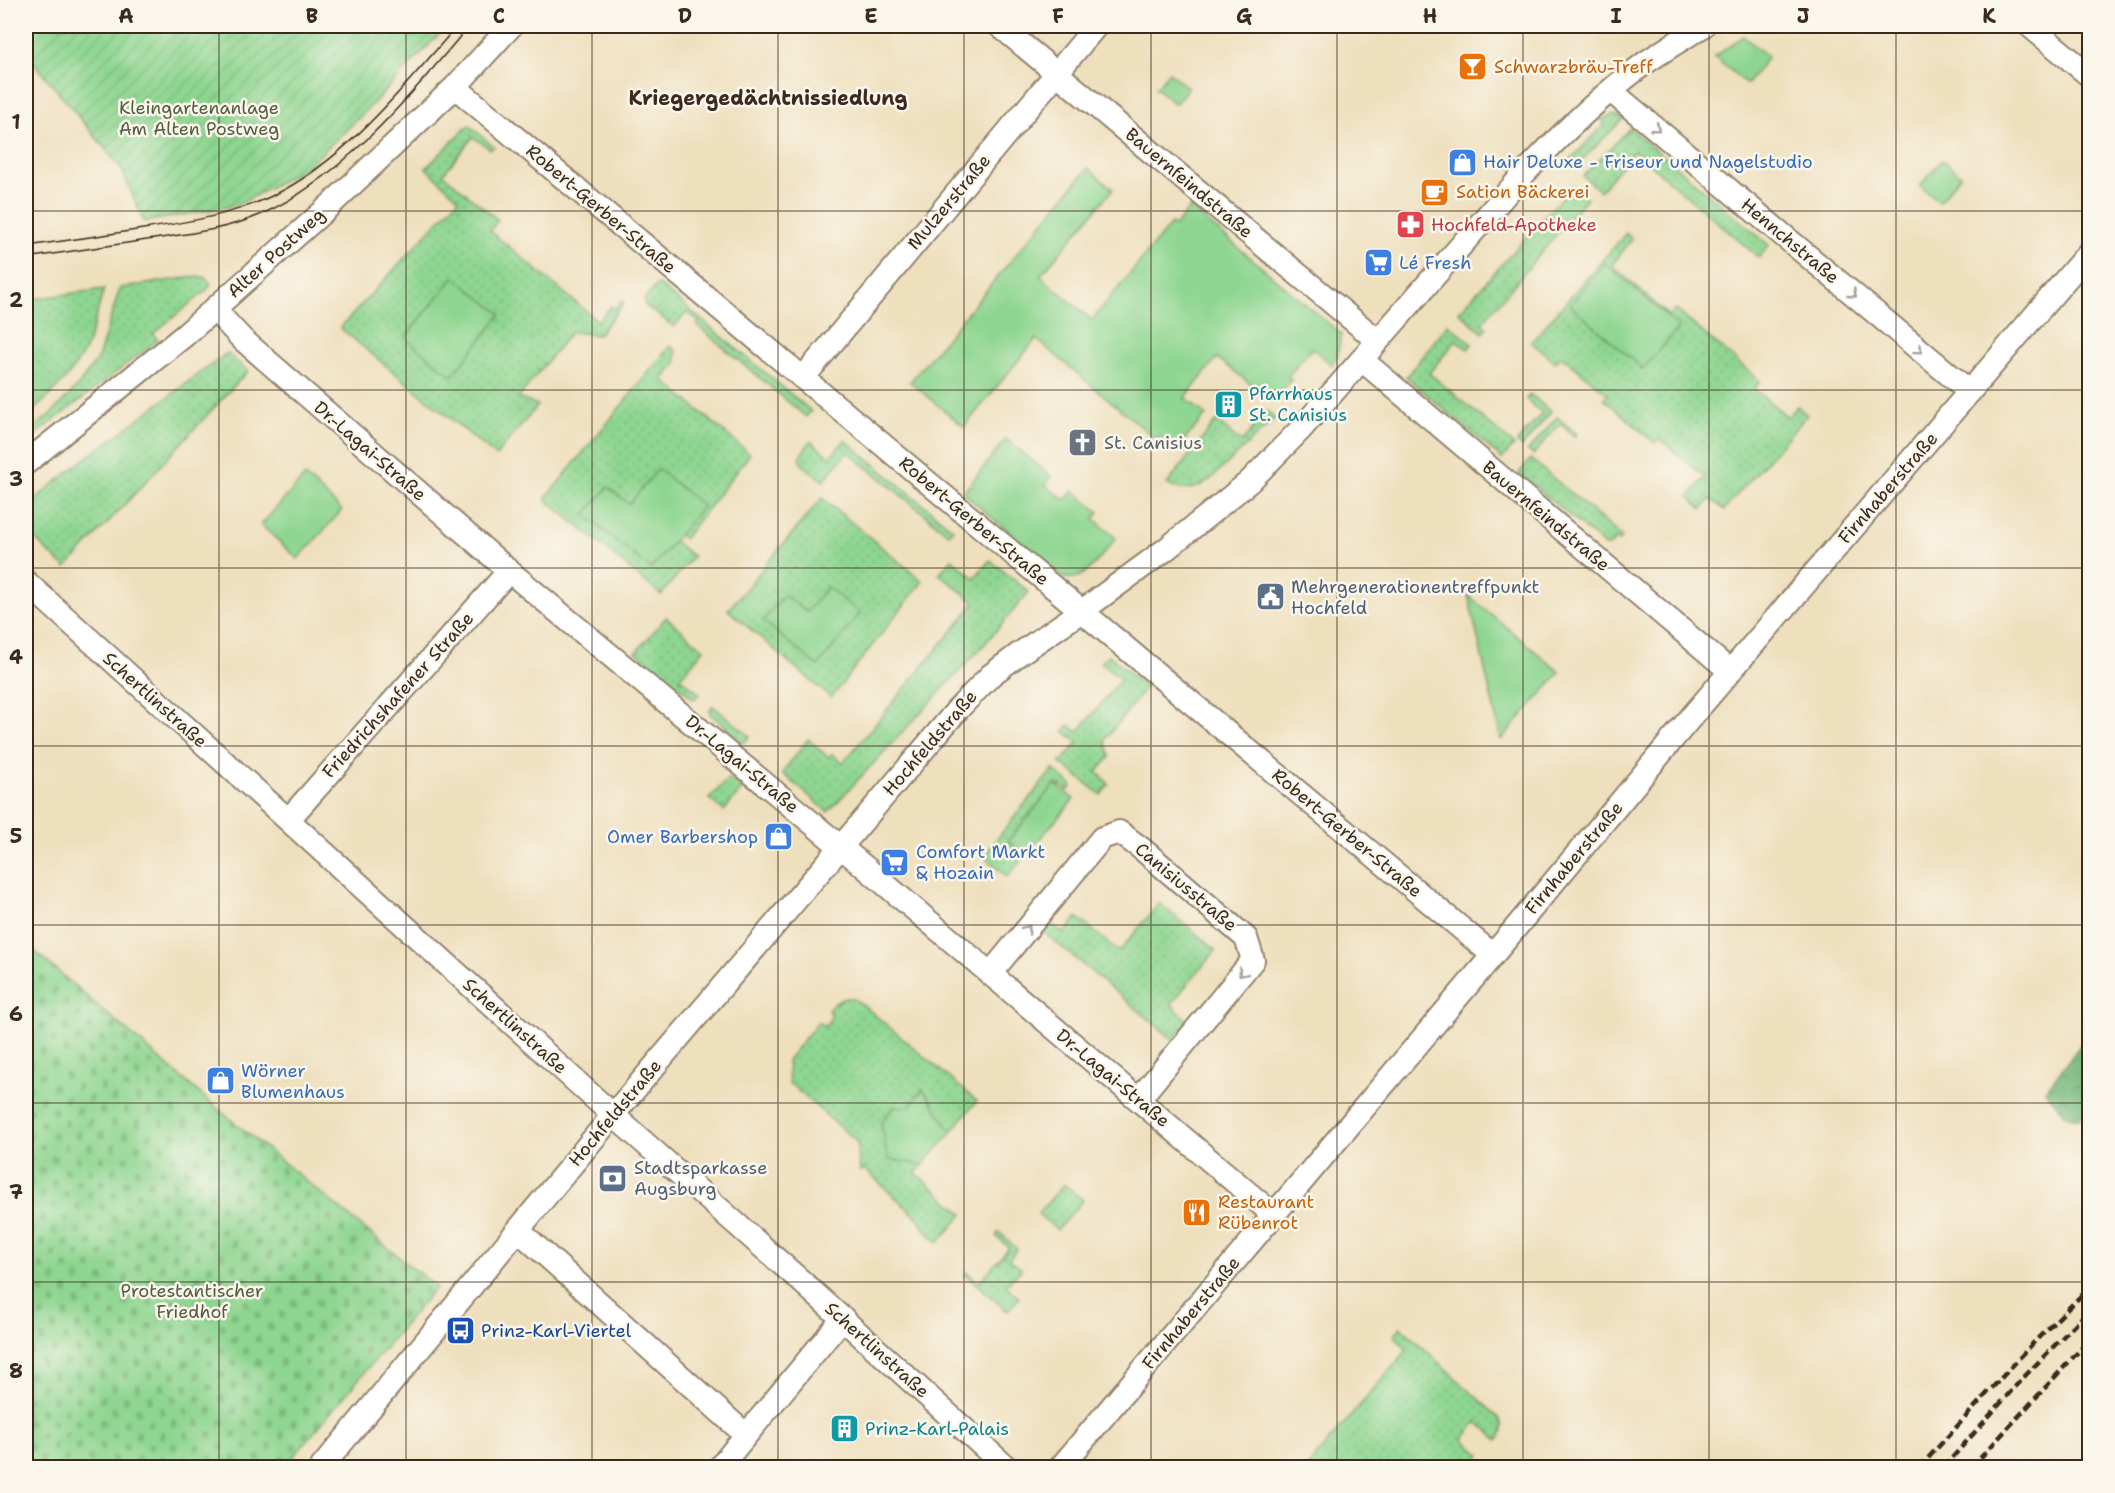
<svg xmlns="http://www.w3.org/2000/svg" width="2115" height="1493" font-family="'Shantell Sans',sans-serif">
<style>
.grass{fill:url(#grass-dots);stroke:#648057;stroke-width:1.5}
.forest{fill:url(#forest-crowns);stroke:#56704c;stroke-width:1.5}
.cemetery{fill:url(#cemetery-stones);stroke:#648057;stroke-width:1.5}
.park{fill:#8dd590;stroke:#648057;stroke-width:1.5}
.garden{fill:url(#garden-furrows);stroke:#648057;stroke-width:1.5}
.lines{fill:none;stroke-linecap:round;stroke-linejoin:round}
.minor-casing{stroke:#94846e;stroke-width:26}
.minor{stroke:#fff;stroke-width:22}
.tram{stroke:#3b2a1e;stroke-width:1.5}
.rail{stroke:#3b2a1e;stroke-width:4.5;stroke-dasharray:9 4.5;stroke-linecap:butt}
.oneway{stroke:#a79f9a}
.grid{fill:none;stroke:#3b2a1e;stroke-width:1.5;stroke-opacity:0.55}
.labels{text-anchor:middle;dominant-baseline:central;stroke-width:5;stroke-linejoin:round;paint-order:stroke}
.food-label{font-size:18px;fill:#c56008;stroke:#fbf7ec;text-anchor:start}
.park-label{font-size:18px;fill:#545d40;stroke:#fbf7ec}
.shop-label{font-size:18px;fill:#366cbe;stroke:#fbf7ec;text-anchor:start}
.street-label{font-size:18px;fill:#3b2a1e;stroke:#fbf7ec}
.health-label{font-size:18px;fill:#be3a42;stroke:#fbf7ec;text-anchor:start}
.culture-label{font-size:18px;fill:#0d838f;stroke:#fbf7ec;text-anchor:start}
.worship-label{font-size:18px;fill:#5b616d;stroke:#fbf7ec;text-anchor:start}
.service-label{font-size:18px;fill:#4e5e75;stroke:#fbf7ec;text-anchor:start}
.transit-label{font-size:18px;fill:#164399;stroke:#fbf7ec;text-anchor:start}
.neighbourhood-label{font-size:20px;font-weight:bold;fill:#3b2a1e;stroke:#fbf7ec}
.neatline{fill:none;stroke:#3b2a1e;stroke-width:2}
.grid-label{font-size:20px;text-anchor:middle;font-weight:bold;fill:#3b2a1e}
</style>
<defs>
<pattern id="grass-dots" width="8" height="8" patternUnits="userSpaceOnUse" patternTransform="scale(1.5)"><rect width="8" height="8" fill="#8dd590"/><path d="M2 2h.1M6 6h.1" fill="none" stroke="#7bb77c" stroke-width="1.8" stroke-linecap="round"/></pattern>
<pattern id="forest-crowns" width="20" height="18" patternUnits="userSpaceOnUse" patternTransform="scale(1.5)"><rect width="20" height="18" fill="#72b67a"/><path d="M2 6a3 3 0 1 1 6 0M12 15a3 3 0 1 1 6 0" fill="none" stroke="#5f9463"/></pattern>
<pattern id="cemetery-stones" width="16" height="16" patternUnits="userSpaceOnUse" patternTransform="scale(1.5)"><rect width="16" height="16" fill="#8dd590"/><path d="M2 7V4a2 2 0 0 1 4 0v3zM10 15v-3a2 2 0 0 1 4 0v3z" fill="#7bb77c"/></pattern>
<pattern id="garden-furrows" width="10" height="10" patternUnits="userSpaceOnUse" patternTransform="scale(1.5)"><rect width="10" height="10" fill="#8dd590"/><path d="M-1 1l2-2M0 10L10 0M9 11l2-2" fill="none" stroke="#7bb77c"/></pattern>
</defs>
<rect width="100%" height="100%" fill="#fbf7ec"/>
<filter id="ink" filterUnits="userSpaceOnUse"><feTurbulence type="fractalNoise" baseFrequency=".0167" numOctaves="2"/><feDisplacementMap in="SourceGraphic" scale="12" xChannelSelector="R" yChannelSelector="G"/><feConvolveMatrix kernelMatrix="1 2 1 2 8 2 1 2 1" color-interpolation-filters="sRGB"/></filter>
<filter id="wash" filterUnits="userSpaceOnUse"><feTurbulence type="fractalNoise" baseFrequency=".008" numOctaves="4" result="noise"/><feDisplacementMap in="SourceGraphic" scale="24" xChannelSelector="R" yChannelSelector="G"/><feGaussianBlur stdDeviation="1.35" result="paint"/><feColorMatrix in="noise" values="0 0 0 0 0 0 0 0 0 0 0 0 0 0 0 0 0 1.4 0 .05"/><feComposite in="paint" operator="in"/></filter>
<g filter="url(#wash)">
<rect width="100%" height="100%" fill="#eedfbd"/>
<path class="grass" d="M1614,115L1624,118L1574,168L1568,162L1605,124L1601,119Z
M469,125L494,147L490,149L473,137L443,174L498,220L490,231L598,321L611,306L615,309L621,301L624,303L598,335L571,332L518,398L538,405L496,456L340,328L459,199L426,168Z
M1630,128L1769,245L1759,258L1634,151L1600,191L1583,176Z
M1572,186L1587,198L1482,323L1487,328L1483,333L1459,312Z
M1626,233L1632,239L1612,265L1669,316L1675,309L1760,381L1754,389L1788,417L1797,406L1807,415L1724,510L1711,499L1702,509L1689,497L1705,477L1660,439L1655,443L1604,399L1608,394L1561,356L1555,362L1531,342Z
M198,276L206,278L211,284L208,289L153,334L158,340L26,442V434L51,414L76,388L98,358L120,288Z
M657,285L661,286L811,411L806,417L697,325L699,322L687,312L674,327L645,305L644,300Z
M104,289C98,308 94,329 86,347C77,370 45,402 26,416V300Z
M1448,324L1472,344L1468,349L1456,341L1429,373L1514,445L1502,459L1406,377Z
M670,346L676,351V364L663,380L750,454L684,539L679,535L702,506L651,569L674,541L693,556L661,595L545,499Z
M227,353L248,371L66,568C49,552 25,537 26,512L39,496L78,464Z
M1530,394L1551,412L1522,447L1517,442L1542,413L1526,399Z
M1267,411L1275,418L1210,480C1197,489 1182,494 1167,484L1216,421L1242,442Z
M1557,417L1577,434L1575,437L1560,424L1533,455L1528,451Z
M845,440L953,529L949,534L848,452L823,481L802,464L799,457L811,441L830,457Z
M1531,459L1622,537L1618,542L1615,540L1610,546L1606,547L1519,473Z
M822,498L923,581L831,698L728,610Z
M952,559L974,578L990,560L1029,592L984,645L828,812L782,773L808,739L828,757L832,754L843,763L975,603L939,574Z
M666,617L704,649L680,678L700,694L694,699L636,652Z
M1109,655L1146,687L1105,740L1110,757L1097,772L1109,784L1101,795L1060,763L1078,743L1064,731L1069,725L1078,732L1121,679L1101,663Z
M713,706L750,736L744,743L710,714V710Z
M1053,769L1072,786L1068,791L1061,785L1059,787L1055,784L1008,841L1026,855L1007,877L987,859L988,850Z
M729,778L743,788L724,811L709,799Z
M1159,903L1216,950L1171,1004L1188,1021L1174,1040L1042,931L1049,922L1064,934L1077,917L1119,952Z
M846,998L854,999L862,1004L977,1101L916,1173L963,1214L938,1243L923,1228L919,1219L864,1169L860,1172L857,1142L789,1083L787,1060L818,1022L825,1026L832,1016L828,1010C833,1004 838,1000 846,998Z
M1064,1184L1083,1200L1057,1230L1038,1214Z
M999,1232L1017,1249L1009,1259L1022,1269L1006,1286L1019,1298L1007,1311L965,1274L966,1272L979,1282L1009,1248L996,1236Z
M1401,1327L1499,1418C1505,1426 1504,1433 1498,1440L1477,1422L1463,1439L1481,1455L1471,1467H1307L1407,1350L1394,1335Z"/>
<path class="forest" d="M2089,1034V1108L2079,1119L2066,1115L2045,1091Z"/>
<path class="cemetery" d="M26,944L218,1109L436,1287L285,1467H26Z"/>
<path class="park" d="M1743,36L1768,57L1747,84L1714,57Z
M1169,72L1188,88L1175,104L1156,88Z
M1942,160L1961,175L1939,202L1920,186Z
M1088,168L1113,189L1040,276L1092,320L1171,224L1175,226L1190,207L1341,334L1337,359L1332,365L1312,348L1288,376L1291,380L1273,401L1217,358L1185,398L1206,415L1176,450L1159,436L1156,439L1036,339L964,427L910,382Z
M1605,263L1679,327L1643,369L1570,305Z
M454,277L501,314L452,376L405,338Z
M1006,439L1051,476L1045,485L1065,500L1073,491L1099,512L1094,519L1116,538C1104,552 1084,586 1062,577L963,493Z
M658,469L703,506L651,569L585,515L608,487L629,504Z
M305,476L342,510L298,559L261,525Z
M827,587L860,613L818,666L763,621L784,595L807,612Z
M1468,595L1560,672L1501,740Z
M1055,784L1074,799L1026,855L1008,841Z
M923,1089L952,1132L923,1165L888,1159L881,1122L895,1106L909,1107Z"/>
<path class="garden" d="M26,26H447L362,115L307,167L238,205L144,222L121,168L26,53Z"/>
</g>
<g filter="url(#ink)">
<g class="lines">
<defs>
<path id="minor" d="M1000,26L1378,341
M2030,26L2090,76
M455,87L1493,955
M1611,91L1970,392
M214,309L242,339L509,571L866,868L1274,1215
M1362,360L1730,671
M803,378L1096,26
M26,463L185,335L325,210L455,87L511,26
M26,582L613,1115L801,1281L1007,1468
M288,820L509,571
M990,974L1102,838L1119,832L1142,849L1246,938L1253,960L1139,1099
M518,1230L746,1435
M321,1468L613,1115L958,709L991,675L1019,654L1082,611L1165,550L1249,482L1301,429L1520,178C1558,137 1600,96 1645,63C1664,50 1684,38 1703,26
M719,1468L843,1318
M1060,1468L1493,955L1687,722L2090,251"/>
</defs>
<use href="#minor" class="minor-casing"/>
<use href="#minor" class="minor"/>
<path class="tram" d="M26,246C65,241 104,235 143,229C188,222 233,215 274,195C346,160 405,85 457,26
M26,258C66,252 107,246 147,240C186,234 226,230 262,214C344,178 412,93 469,26"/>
<path class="rail" d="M1919,1468L2035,1341L2090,1287
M1943,1468L2022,1379L2090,1309
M1971,1468L2090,1339"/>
</g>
<defs><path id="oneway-chevron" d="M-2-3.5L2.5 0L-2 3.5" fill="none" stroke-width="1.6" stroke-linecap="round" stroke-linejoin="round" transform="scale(1.5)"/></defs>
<g class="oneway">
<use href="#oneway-chevron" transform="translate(1656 128) rotate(40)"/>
<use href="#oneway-chevron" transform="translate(1853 294) rotate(41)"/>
<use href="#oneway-chevron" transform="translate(1919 350) rotate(40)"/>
<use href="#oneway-chevron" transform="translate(1027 929) rotate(-50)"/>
<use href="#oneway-chevron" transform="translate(1242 973) rotate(130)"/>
</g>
</g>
<path class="grid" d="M219,26V1468M406,26V1468M592,26V1468M778,26V1468M964,26V1468M1151,26V1468M1337,26V1468M1523,26V1468M1709,26V1468M1896,26V1468M26,211H2090M26,390H2090M26,568H2090M26,746H2090M26,925H2090M26,1103H2090M26,1282H2090"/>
<defs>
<symbol id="bar-square" viewBox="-11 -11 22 22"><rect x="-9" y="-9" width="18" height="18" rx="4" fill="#e8710a" stroke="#fbf7ec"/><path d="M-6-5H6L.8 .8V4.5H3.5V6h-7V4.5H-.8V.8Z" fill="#fff"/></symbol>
<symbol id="shop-square" viewBox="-11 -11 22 22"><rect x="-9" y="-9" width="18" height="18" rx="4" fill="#3f7fe0" stroke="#fbf7ec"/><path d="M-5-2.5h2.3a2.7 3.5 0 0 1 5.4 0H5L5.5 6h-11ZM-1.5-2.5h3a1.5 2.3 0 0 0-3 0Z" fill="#fff"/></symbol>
<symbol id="cafe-square" viewBox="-11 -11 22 22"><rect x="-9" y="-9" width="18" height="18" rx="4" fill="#e8710a" stroke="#fbf7ec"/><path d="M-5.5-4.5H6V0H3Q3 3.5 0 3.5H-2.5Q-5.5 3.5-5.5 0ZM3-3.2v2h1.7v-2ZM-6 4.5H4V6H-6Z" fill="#fff"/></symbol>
<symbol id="pharmacy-square" viewBox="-11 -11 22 22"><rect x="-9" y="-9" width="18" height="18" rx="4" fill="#e0444e" stroke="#fbf7ec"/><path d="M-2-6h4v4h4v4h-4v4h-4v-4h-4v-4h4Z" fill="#fff"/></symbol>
<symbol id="supermarket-square" viewBox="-11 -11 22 22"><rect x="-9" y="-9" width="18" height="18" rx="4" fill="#3f7fe0" stroke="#fbf7ec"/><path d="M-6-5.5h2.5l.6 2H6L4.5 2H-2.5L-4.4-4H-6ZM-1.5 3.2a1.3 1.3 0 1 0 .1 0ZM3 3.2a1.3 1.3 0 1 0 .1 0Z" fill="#fff"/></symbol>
<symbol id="building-square" viewBox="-11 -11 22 22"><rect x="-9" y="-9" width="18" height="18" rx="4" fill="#0f9aa8" stroke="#fbf7ec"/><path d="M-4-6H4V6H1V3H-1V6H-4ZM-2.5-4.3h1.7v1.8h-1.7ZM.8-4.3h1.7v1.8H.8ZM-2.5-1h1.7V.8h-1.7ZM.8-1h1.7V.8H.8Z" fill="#fff"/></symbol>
<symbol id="church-square" viewBox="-11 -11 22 22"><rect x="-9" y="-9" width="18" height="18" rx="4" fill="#6b7280" stroke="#fbf7ec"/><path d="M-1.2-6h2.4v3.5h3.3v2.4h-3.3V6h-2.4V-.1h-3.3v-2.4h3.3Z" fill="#fff"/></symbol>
<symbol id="civic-square" viewBox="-11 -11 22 22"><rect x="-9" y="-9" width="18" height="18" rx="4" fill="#5c6f8a" stroke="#fbf7ec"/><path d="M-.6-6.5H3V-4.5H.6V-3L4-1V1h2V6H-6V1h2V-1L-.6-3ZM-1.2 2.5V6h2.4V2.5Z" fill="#fff"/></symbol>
<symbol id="bank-square" viewBox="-11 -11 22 22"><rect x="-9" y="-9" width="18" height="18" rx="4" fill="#5c6f8a" stroke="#fbf7ec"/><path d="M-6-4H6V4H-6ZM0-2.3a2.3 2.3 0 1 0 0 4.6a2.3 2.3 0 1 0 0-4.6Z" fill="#fff"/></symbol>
<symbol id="restaurant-square" viewBox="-11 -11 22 22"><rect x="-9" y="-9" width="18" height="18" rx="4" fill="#e8710a" stroke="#fbf7ec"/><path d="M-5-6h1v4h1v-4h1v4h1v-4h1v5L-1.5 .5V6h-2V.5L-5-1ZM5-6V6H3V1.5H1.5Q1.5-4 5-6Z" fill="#fff"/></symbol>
<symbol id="bus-square" viewBox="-11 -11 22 22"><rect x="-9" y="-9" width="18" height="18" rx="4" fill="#1a4fb4" stroke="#fbf7ec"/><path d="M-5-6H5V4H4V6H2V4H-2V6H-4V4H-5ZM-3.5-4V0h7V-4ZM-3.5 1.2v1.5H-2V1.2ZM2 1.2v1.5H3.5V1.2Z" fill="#fff"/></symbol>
</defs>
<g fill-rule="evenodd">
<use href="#bar-square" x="1456" y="50" width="33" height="33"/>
<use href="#shop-square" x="1446" y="146" width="33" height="33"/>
<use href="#cafe-square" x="1418" y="176" width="33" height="33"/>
<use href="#pharmacy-square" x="1394" y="208" width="33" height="33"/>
<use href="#supermarket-square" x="1362" y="246" width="33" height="33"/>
<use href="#building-square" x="1212" y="388" width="33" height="33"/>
<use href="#church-square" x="1066" y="426" width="33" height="33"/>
<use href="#civic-square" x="1254" y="580" width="33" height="33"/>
<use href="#shop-square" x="762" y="820" width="33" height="33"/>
<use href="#supermarket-square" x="878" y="846" width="33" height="33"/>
<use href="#shop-square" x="204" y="1064" width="33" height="33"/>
<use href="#bank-square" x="596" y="1162" width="33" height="33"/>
<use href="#restaurant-square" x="1180" y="1196" width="33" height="33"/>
<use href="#bus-square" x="444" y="1314" width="33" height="33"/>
<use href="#building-square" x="828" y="1412" width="33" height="33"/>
</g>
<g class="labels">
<g class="food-label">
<text x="1494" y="67">Schwarzbräu-Treff</text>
<text x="1456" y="192">Sation Bäckerei</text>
<text x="1218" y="1202">Restaurant<tspan x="1218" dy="21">Rübenrot</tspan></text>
</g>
<g class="park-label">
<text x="199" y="108">Kleingartenanlage<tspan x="199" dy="21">Am Alten Postweg</tspan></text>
<text x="192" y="1291">Protestantischer<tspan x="192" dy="21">Friedhof</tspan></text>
</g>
<g class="shop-label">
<text x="1483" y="162">Hair Deluxe - Friseur und Nagelstudio</text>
<text x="1399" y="263">Lé Fresh</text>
<text x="758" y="837" text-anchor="end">Omer Barbershop</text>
<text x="916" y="852">Comfort Markt<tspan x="916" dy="21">&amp; Hozain</tspan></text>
<text x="241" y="1071">Wörner<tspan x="241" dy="21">Blumenhaus</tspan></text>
</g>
<g class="street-label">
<text transform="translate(1189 183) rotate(40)">Bauernfeindstraße</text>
<text transform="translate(949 202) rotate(-50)">Mulzerstraße</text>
<text transform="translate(601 209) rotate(40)">Robert-Gerber-Straße</text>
<text transform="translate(1790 241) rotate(40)">Hennchstraße</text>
<text transform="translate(276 253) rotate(-42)">Alter Postweg</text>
<text transform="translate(370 451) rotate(41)">Dr.-Lagai-Straße</text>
<text transform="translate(1888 488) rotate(-49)">Firnhaberstraße</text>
<text transform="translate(1546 516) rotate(40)">Bauernfeindstraße</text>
<text transform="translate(974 521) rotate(40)">Robert-Gerber-Straße</text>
<text transform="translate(398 695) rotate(-48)">Friedrichshafener Straße</text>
<text transform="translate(155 700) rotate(42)">Schertlinstraße</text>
<text transform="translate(930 743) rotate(-49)">Hochfeldstraße</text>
<text transform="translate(742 764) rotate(40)">Dr.-Lagai-Straße</text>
<text transform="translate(1347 833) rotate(40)">Robert-Gerber-Straße</text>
<text transform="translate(1574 858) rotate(-50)">Firnhaberstraße</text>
<text transform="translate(1186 887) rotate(40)">Canisiusstraße</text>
<text transform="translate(515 1026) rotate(42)">Schertlinstraße</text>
<text transform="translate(1113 1078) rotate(40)">Dr.-Lagai-Straße</text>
<text transform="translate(615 1113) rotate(-50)">Hochfeldstraße</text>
<text transform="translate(1191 1313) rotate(-50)">Firnhaberstraße</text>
<text transform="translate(877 1350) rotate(42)">Schertlinstraße</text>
</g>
<g class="health-label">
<text x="1431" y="225">Hochfeld-Apotheke</text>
</g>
<g class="culture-label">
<text x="1249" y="394">Pfarrhaus<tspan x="1249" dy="21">St. Canisius</tspan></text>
<text x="865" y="1429">Prinz-Karl-Palais</text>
</g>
<g class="worship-label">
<text x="1104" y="443">St. Canisius</text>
</g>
<g class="service-label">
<text x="1291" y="587">Mehrgenerationentreffpunkt<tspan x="1291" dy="21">Hochfeld</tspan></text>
<text x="634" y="1168">Stadtsparkasse<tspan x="634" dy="21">Augsburg</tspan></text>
</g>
<g class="transit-label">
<text x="481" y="1331">Prinz-Karl-Viertel</text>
</g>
<g class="neighbourhood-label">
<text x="768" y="98">Kriegergedächtnissiedlung</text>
</g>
</g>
<rect width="2115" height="1493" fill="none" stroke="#fbf7ec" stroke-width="66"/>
<rect x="33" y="33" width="2049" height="1427" class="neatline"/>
<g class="grid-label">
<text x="126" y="23">A</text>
<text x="312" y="23">B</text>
<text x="499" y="23">C</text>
<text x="685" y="23">D</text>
<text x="871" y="23">E</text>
<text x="1058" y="23">F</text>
<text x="1244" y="23">G</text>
<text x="1430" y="23">H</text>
<text x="1616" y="23">I</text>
<text x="1803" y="23">J</text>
<text x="1989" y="23">K</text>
<text x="16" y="129">1</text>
<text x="16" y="307">2</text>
<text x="16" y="486">3</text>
<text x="16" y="664">4</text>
<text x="16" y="843">5</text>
<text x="16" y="1021">6</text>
<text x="16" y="1199">7</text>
<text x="16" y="1378">8</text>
</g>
</svg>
